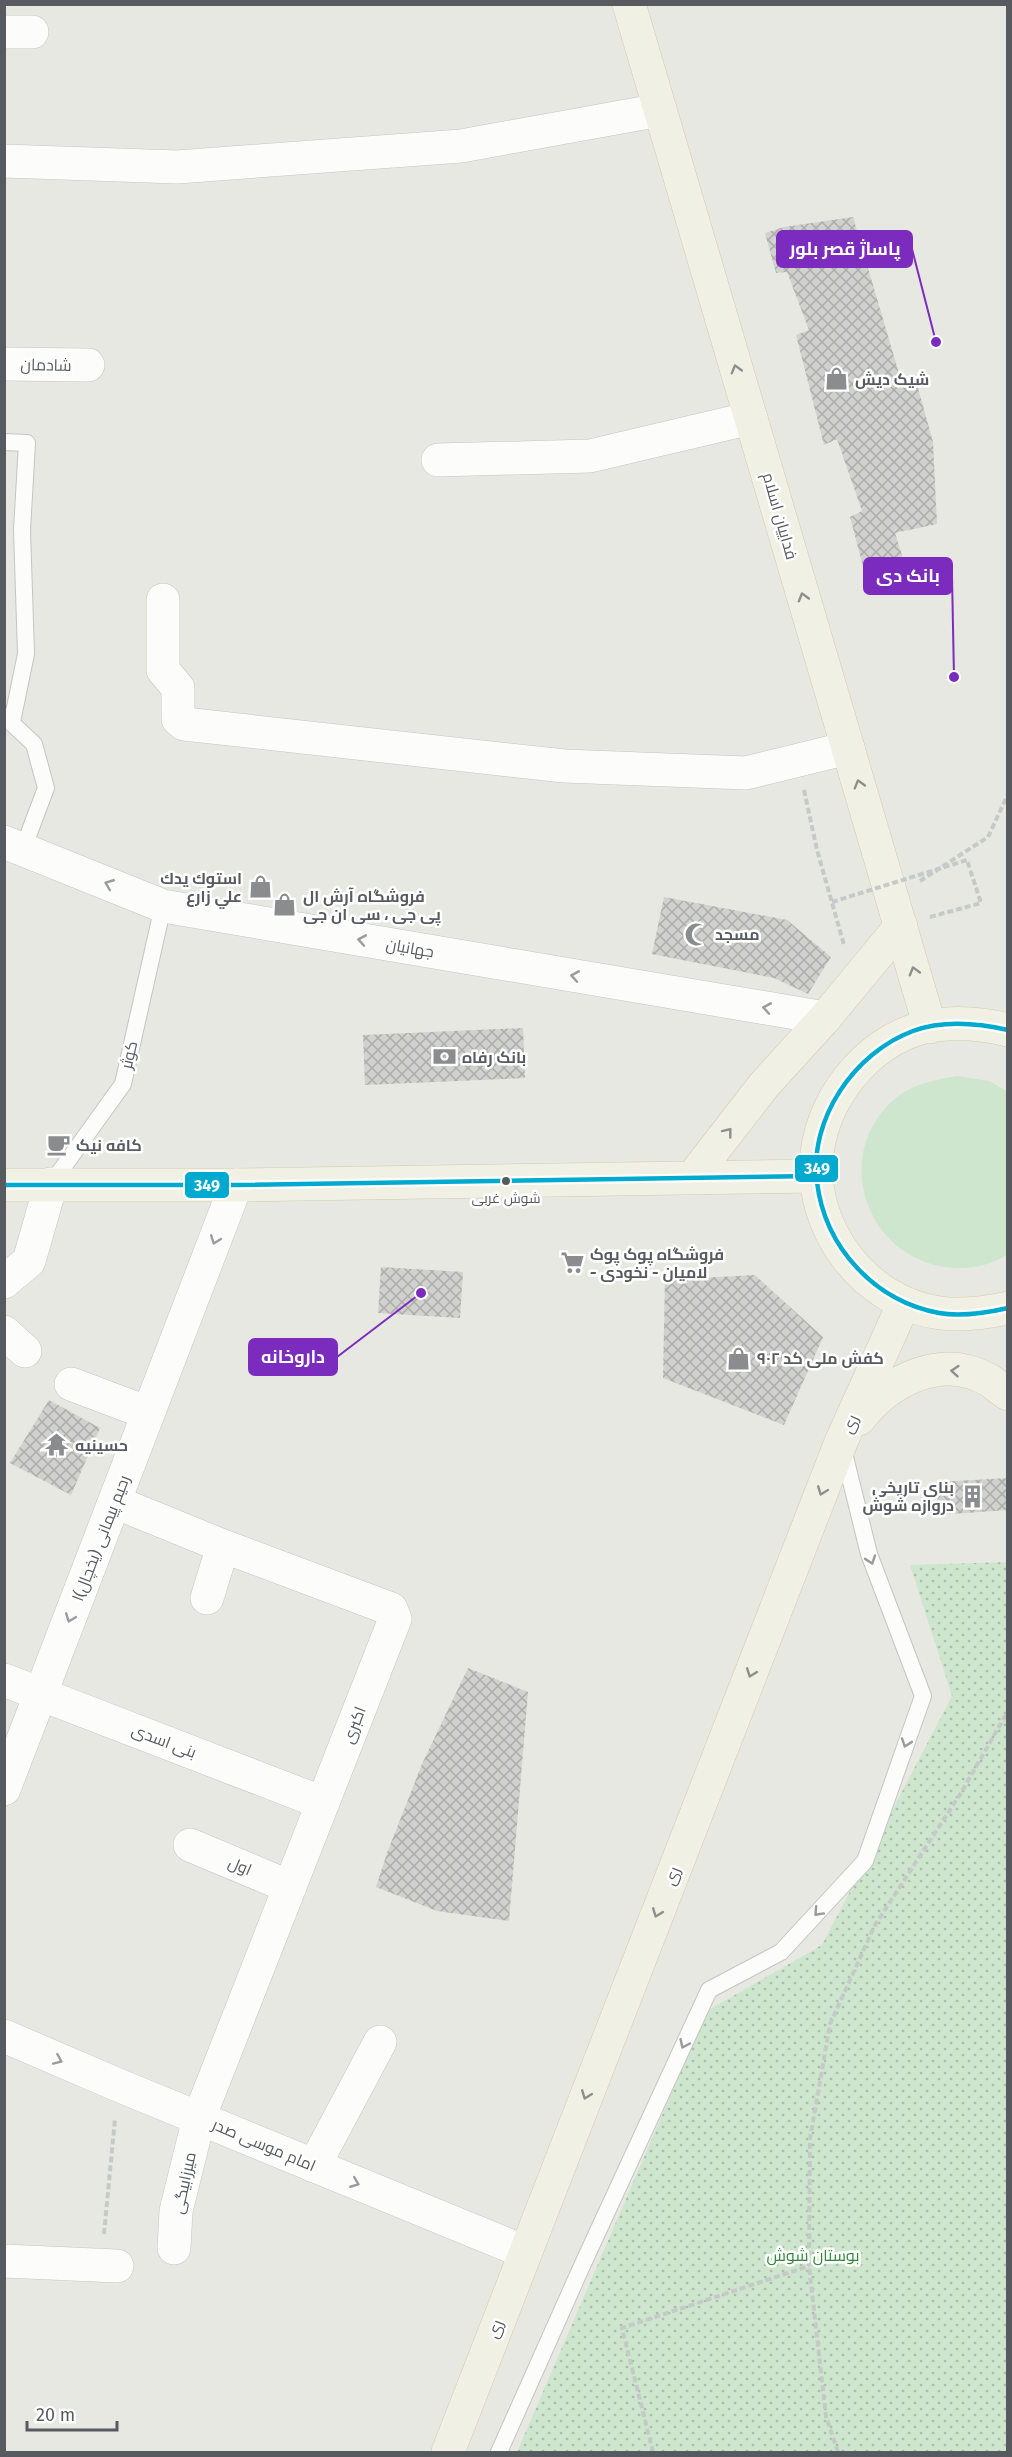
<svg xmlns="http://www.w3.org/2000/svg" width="1012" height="2457" font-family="'Fira Sans',Cairo,sans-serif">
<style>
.green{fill:#cee6cd}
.park{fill:url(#park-dots)}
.building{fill:url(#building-cross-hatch)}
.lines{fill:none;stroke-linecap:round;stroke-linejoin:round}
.lane-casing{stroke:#c4c4c3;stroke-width:18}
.street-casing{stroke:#c4c4c3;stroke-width:34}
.secondary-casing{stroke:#c4c5c4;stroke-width:34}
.primary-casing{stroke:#d1cbae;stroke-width:34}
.path{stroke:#c5cac8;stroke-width:4;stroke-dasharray:6 3;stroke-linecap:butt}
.lane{stroke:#fcfcfb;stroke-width:16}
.street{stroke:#fcfcfb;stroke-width:33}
.secondary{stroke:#fcfcfb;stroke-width:33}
.primary{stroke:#f1f0e5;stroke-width:33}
.path-bridge{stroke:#c5cac8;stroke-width:4;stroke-dasharray:6 3;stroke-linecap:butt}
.bus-1-casing{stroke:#fff;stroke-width:9}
.bus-1{stroke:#00a9ce;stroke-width:4.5}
.oneway{stroke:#8d8f8f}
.oneway2{stroke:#999b9e}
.bus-dot{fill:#575b60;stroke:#fff;stroke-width:2}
.labels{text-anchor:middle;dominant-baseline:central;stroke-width:5;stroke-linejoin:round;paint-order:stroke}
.bus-label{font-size:14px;fill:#575b60;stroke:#fff}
.street-label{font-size:16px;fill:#575b60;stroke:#fff}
.poi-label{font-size:16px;font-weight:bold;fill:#575b60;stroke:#fff;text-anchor:start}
.park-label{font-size:16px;fill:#31863c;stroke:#fff}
.leader{fill:none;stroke:#7b2cbf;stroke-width:2}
.callout-dot{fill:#7b2cbf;stroke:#fff;stroke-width:2}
.callout{fill:#7b2cbf;stroke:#7b2cbf;stroke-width:2}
.callout-label{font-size:18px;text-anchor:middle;font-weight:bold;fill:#fff}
.line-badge{stroke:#fff;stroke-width:2}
.badge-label{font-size:16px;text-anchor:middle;font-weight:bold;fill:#fff}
</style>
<defs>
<pattern id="park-dots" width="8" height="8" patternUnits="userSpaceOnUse" patternTransform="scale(1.5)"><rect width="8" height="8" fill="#cee6cd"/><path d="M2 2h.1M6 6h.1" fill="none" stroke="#aabdaa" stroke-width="1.8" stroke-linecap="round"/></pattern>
<pattern id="building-cross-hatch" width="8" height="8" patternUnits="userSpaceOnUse" patternTransform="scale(1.5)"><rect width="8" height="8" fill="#d1d1cd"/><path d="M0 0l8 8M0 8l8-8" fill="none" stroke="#acadaa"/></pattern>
</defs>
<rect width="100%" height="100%" fill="#e8e8e2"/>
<path class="green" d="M957,1076L989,1081L1007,1091V1254C995,1264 975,1268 960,1268C869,1268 826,1155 897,1097C915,1083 936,1080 957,1076Z"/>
<path class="park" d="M1007,1562V2452H517L707,2011L822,1945L952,1696L910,1565Z"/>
<path class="building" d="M853,217L903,387L918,388L933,442L937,524L895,533L906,568L894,584L879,583L864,570L850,517L862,511L837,439L824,445L796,335L809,330L787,272L776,273L765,233L784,227Z
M664,897L787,920L831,957L808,994L774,978L652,954Z
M523,1028L525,1078L365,1085L363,1035Z
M381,1267L463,1272L460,1318L378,1313Z
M755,1275L823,1337L784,1425L663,1378L665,1280Z
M49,1400L100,1428L71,1495L10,1463Z
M1008,1478V1510L937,1515L938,1482Z
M468,1668L528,1692L509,1921L437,1911L376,1887L387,1853L422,1764Z"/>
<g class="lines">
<defs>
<path id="lane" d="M4,442L27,443L22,530L26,654L12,722
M4,716L34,744L46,788L23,849
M51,1184L123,1084L163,906
M499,2452L581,2268L709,1990L781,1952L865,1861L923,1696L869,1554L843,1449"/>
<path id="street" d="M4,32H32
M4,161L177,167L461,146L660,110
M4,364L88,365
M438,460L590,456L751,418
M163,600V670L178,688V719L184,724L564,766L746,773L848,748
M4,842L163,906L825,1018
M4,1282L29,1261L51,1184
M4,1332L25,1351
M71,1384L148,1413
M115,1502L223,1546L391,1609L395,1619L199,2118L176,2211L174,2248
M207,1598L223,1546
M4,1680L323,1803
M190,1845L290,1887
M314,2166L380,2042
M4,2261L117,2266"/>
<path id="secondary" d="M4,1789L236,1185
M4,2036L118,2085L525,2252"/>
<path id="primary" d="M629,4L930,1027
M1008,1030C984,1024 960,1022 936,1025C874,1034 824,1093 817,1153C808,1228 865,1303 940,1313C964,1316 985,1313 1008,1308
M692,1178L764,1085L825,1018L901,926
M4,1185H236L817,1176
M859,1419C889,1380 941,1353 989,1380C995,1384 1001,1390 1008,1394
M448,2452L841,1442L904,1303"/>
</defs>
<use href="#lane" class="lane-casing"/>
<use href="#street" class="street-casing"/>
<use href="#secondary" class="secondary-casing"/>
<use href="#primary" class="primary-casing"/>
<path class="path" d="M804,790L817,850L844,945
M920,881L988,837L1008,794
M930,917L981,903L967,860
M104,2234L115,2119
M653,2452L622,2328L809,2266
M838,2452L826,2417L809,2266L810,2139L830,2024L875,1925L961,1793L1008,1711"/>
<use href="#lane" class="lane"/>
<use href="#street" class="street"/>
<use href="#secondary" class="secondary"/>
<use href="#primary" class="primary"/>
<path class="path-bridge" d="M832,902L967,860"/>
<defs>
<path id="bus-1" d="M1008,1030C977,1023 943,1020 913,1031C854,1053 809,1119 817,1182C825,1248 875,1301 939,1313C962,1317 986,1313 1008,1308
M4,1185H236L817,1176"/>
</defs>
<use href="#bus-1" class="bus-1-casing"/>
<use href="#bus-1" class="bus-1"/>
</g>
<defs><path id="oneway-chevron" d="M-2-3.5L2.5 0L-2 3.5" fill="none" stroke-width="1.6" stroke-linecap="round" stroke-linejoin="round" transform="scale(1.5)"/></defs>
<g class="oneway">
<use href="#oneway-chevron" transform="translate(736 369) rotate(-106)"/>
<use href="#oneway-chevron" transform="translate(803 597) rotate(-106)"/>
<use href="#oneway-chevron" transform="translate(859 784) rotate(-106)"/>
<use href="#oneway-chevron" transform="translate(914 971) rotate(-106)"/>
<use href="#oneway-chevron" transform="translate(728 1132) rotate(-52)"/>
<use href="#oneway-chevron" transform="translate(955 1371) rotate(-175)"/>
<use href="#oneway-chevron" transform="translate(822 1491) rotate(111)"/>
<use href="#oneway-chevron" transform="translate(751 1673) rotate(111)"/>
<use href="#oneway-chevron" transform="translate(657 1913) rotate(111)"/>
<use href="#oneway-chevron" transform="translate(586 2095) rotate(111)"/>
</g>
<g class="oneway2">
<use href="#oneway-chevron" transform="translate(109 884) rotate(-158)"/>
<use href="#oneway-chevron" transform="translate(362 940) rotate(-170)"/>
<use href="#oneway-chevron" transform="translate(575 976) rotate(-170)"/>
<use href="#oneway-chevron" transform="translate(767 1008) rotate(-170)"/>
<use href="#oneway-chevron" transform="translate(215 1240) rotate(111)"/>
<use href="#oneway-chevron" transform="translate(871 1560) rotate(71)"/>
<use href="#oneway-chevron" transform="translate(70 1618) rotate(111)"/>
<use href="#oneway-chevron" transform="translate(906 1743) rotate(109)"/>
<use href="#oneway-chevron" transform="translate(818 1912) rotate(133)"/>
<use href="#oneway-chevron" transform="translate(684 2044) rotate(115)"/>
<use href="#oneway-chevron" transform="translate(58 2060) rotate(23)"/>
<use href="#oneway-chevron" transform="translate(355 2183) rotate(22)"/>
</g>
<defs>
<symbol id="shop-bare" viewBox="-9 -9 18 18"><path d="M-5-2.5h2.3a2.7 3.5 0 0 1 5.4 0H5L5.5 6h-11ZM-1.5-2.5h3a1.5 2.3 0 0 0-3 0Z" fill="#8a8c8e" stroke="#fff" stroke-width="2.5" paint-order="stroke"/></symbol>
<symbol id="mosque-bare" viewBox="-9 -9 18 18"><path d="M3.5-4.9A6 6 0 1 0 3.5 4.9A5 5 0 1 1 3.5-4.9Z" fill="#8a8c8e" stroke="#fff" stroke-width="2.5" paint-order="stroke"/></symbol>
<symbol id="bank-bare" viewBox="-9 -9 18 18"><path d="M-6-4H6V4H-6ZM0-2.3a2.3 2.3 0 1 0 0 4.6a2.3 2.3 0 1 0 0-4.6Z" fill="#8a8c8e" stroke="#fff" stroke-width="2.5" paint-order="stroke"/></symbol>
<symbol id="cafe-bare" viewBox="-9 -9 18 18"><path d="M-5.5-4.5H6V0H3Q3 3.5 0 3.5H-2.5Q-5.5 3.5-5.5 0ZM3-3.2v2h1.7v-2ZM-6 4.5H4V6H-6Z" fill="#8a8c8e" stroke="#fff" stroke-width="2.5" paint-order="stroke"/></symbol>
<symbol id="supermarket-bare" viewBox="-9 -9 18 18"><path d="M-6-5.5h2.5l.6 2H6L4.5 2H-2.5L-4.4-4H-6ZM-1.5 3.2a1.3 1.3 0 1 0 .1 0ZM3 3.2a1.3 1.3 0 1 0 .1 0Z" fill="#8a8c8e" stroke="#fff" stroke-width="2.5" paint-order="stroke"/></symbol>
<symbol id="temple-bare" viewBox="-9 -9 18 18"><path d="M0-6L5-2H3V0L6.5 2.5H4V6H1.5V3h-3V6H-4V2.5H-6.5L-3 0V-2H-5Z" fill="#8a8c8e" stroke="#fff" stroke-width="2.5" paint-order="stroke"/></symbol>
<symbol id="building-bare" viewBox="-9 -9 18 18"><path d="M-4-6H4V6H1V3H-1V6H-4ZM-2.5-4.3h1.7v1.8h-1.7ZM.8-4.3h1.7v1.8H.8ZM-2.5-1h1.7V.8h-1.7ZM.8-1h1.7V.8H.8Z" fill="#8a8c8e" stroke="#fff" stroke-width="2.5" paint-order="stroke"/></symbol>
</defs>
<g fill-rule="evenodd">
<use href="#shop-bare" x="820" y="362" width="33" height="33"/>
<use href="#shop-bare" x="244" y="870" width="33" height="33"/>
<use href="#shop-bare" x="268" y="888" width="33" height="33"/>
<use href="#mosque-bare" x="680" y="918" width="33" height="33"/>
<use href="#bank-bare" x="428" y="1040" width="33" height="33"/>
<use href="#cafe-bare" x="42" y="1128" width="33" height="33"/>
<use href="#supermarket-bare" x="556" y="1246" width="33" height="33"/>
<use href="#shop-bare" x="722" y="1342" width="33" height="33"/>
<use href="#temple-bare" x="40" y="1428" width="33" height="33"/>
<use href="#building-bare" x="956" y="1480" width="33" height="33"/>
</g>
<circle class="bus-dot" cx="506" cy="1181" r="5"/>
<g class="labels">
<g class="bus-label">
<text x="506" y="1198">شوش غربی</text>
</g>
<g class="street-label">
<text transform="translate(46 365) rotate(1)">شادمان</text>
<text transform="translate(780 516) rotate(74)">فداییان اسلام</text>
<text transform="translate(410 948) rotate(10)">جهانیان</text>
<text transform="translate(129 1055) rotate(-77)">کوثر</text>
<text transform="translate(850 1424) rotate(-66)">ری</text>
<text transform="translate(101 1538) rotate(-69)">رحیم پیمانی (یخچال)ا</text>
<text transform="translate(354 1725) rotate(-69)">اکبری</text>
<text transform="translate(164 1741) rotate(21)">بنی اسدی</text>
<text transform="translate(240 1866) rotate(23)">اول</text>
<text transform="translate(672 1876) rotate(-69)">ری</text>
<text transform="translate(264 2145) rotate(23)">امام موسی صدر</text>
<text transform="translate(184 2183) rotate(-78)">میرزابیگی</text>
<text transform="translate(495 2329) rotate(-69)">ری</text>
</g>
<g class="poi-label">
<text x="855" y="379">شیک دیش</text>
<text x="242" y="878" text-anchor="end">استوك يدك<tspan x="242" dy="18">علي زارع</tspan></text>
<text x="303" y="896">فروشگاه آرش ال<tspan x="303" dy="18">پی جی ، سی ان جی</tspan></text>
<text x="715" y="934">مسجد</text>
<text x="462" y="1057">بانک رفاه</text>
<text x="76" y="1145">کافه نیک</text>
<text x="590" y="1254">فروشگاه پوک پوک<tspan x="590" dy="18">- لاميان - نخودی</tspan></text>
<text x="757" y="1358">کفش ملی کد ۹۰۲</text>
<text x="75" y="1445">حسینیه</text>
<text x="954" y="1487" text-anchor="end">بنای تاریخی<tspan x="954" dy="18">دروازه شوش</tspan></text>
</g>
<g class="park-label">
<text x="813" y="2255">بوستان شوش</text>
</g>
</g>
<path class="leader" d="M936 342L912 249M954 677L952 576M421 1293L337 1357"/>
<g class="callout-dot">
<circle cx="936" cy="342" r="6"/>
<circle cx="954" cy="677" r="6"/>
<circle cx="421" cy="1293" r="6"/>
</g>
<g class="callout">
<rect x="777" y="231" width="135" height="36" rx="6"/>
<rect x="864" y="558" width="88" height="36" rx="6"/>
<rect x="249" y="1339" width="88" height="36" rx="6"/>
</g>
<g class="callout-label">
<text x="845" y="255">پاساژ قصر بلور</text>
<text x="908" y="582">بانک دی</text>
<text x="293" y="1363">داروخانه</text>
</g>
<g class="line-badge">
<rect x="794" y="1154" width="45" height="29" rx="6" fill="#00a9ce"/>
<rect x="184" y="1171" width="46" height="28" rx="6" fill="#00a9ce"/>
</g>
<g class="badge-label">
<text x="817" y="1174">349</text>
<text x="207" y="1191">349</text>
</g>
<rect width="1012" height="2457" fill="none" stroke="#575b60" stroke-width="12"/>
<path d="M27 2421v9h90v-9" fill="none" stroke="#575b60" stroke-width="3"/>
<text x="36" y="2421" font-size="18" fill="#575b60" stroke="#ffffff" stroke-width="4.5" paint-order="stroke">20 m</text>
</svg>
